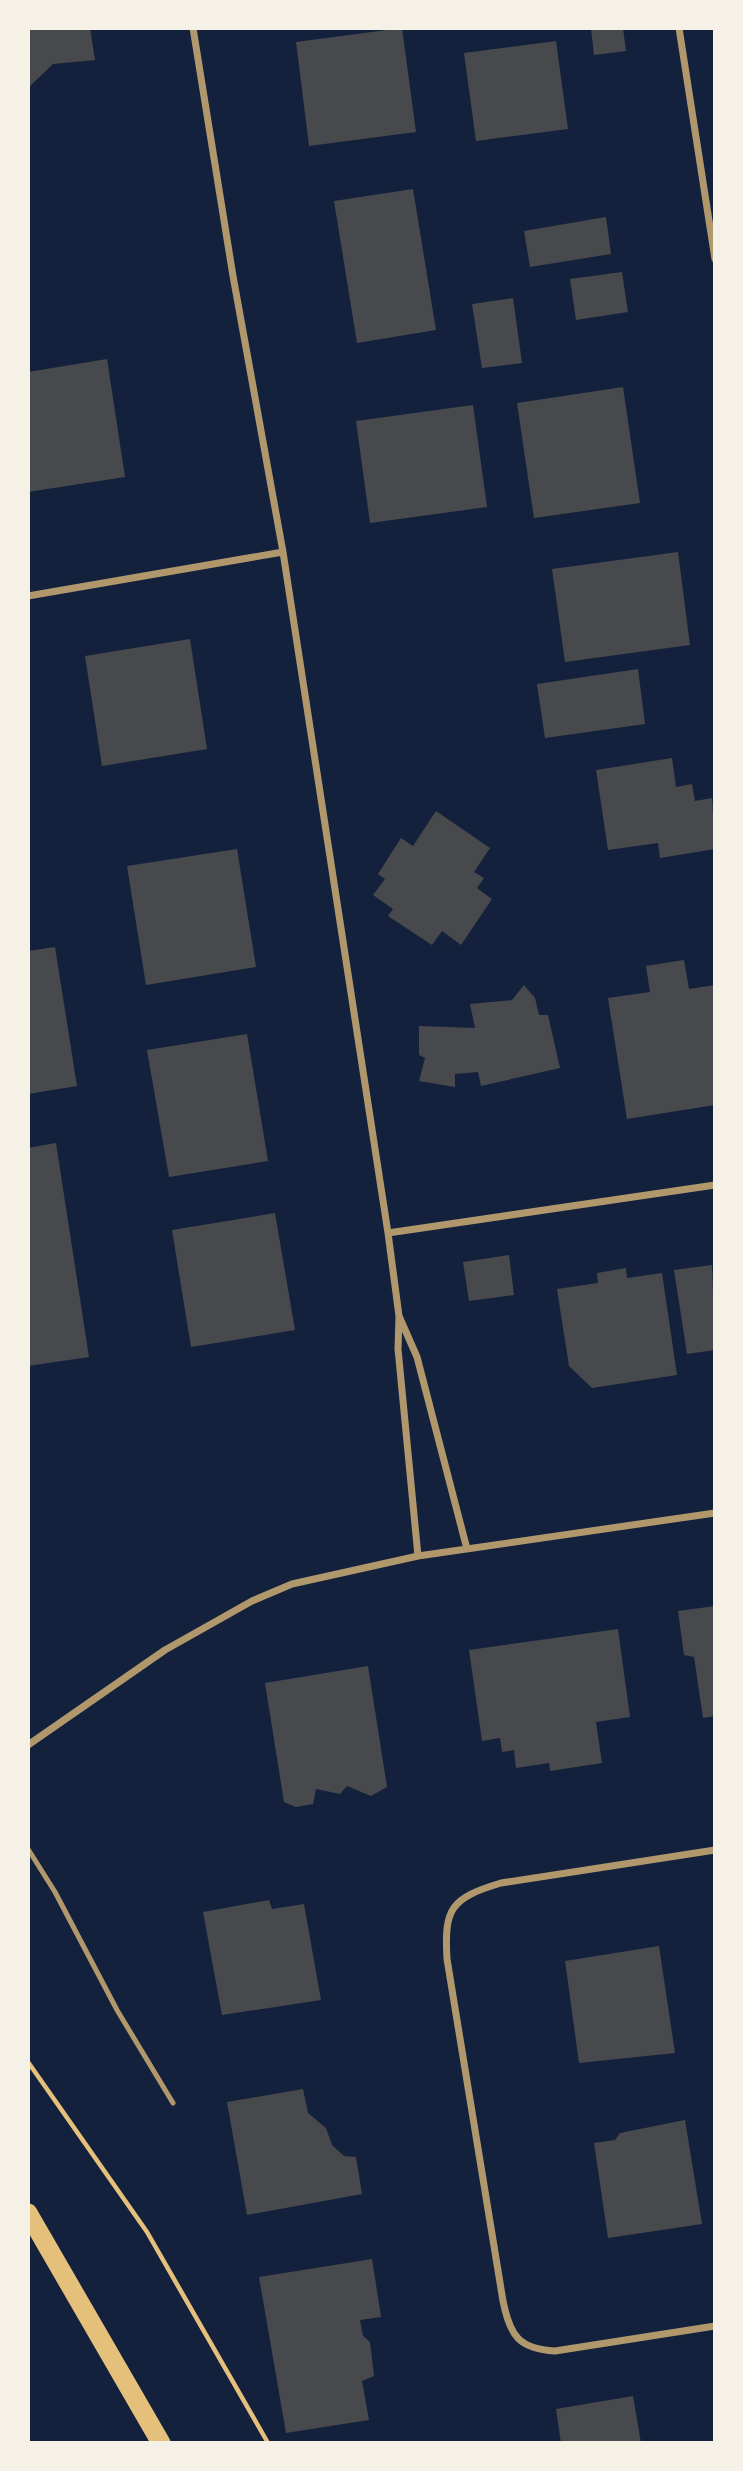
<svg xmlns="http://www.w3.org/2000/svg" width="743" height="2471" font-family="'Exo 2',sans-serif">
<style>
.building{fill:#48494c}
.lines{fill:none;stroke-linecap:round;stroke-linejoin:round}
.path{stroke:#e5c07b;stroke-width:4.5}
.service{stroke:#b1986c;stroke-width:5}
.minor{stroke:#b1986c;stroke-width:7}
.trunk{stroke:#e5c07b;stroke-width:19}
</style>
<rect width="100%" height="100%" fill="#14213d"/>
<path class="building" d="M28,28H90L95,60L53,64L28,88Z
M402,28L416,132L309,146L296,42Z
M591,28H623L626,51L594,55Z
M556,41L568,129L476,141L464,53Z
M413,189L436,330L357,343L334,201Z
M606,217L611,254L530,267L524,231Z
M622,272L628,312L576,320L570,279Z
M513,298L522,363L482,368L472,304Z
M107,359L125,477L28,492V372Z
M623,387L640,503L534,518L517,403Z
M473,405L487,507L370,523L356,421Z
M678,552L690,645L565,662L552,569Z
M190,639L207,749L102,766L85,656Z
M638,669L645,724L545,738L537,684Z
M672,758L676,787L692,784L695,801L712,798L715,849L660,858L658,843L608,850L596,770Z
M436,811L490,848L474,872L484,878L477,888L492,899L461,945L442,931L432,945L388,916L393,909L373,895L385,879L378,874L401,838L413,846Z
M237,849L256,967L146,985L127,866Z
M55,947L77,1086L28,1094V951Z
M684,960L689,989L715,985V1105L627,1119L608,998L650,992L646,966Z
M524,985L535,998L539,1015H548L560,1068L481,1086L478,1072L455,1074V1087L419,1081L425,1058L419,1055V1026L475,1028L470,1004L512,1000Z
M247,1034L268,1161L169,1177L147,1050Z
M56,1143L89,1357L28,1366V1148Z
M275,1213L295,1330L191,1347L172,1230Z
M509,1255L514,1295L469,1301L463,1262Z
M712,1265L715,1350L687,1354L674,1270Z
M626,1268L627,1278L662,1273L677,1375L592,1388L569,1366L557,1289L598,1283L597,1273Z
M715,1606V1716L703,1718L694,1657L684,1655L678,1611Z
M618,1629L630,1717L596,1722L602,1763L550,1771L549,1763L516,1768L514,1750L502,1752L500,1738L482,1741L469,1650Z
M368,1666L387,1787L371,1796L347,1786L340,1794L316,1789L313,1804L296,1807L284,1802L265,1683Z
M269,1900L272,1909L304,1904L321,2000L222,2015L203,1912Z
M659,1946L675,2053L579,2063L565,1961Z
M303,2089L308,2113L326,2128L332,2145L344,2156L356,2157L362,2194L247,2215L227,2102Z
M685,2120L702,2224L608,2238L594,2143L615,2140L620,2133Z
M372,2259L381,2317L360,2320L363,2336L370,2342L374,2376L362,2381L369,2420L286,2433L259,2277Z
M633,2396L641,2443H561L556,2409Z"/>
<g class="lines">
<path class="path" d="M28,2062L147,2232L268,2443"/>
<path class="service" d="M28,1849L55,1892L117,2010L173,2103"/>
<path class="minor" d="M193,28L233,276L283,552L388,1233L399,1316L398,1349L418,1556
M679,28L715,259
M28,596L283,552
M388,1233L715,1185
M399,1316L417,1357L467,1549
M28,1745L165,1650L252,1601L292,1584L418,1556L715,1513
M715,1850L501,1883C451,1898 444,1908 447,1959L503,2301C510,2336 519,2349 555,2351L715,2326"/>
<path class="trunk" d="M28,2213L161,2443"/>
</g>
<rect width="743" height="2471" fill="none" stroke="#f6f1e7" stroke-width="60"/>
</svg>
